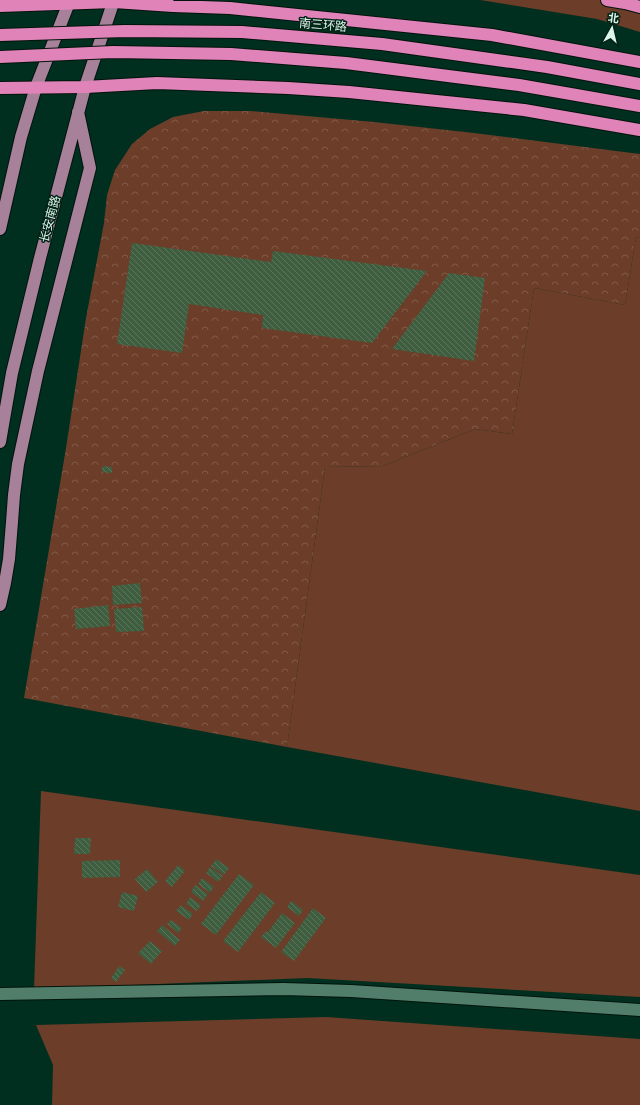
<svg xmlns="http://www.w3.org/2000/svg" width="640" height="1105" font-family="Helvetica,'Noto Sans SC',sans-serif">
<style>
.grass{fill:#6c3d28}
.forest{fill:url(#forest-crowns)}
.building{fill:url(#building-back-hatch)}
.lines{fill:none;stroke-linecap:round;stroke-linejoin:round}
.minor-casing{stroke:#00140b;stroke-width:14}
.major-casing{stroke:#00140b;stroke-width:14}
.highway-casing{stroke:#00140b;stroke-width:14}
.minor{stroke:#507e6a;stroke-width:12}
.major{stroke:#a68199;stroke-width:12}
.highway{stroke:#e083b9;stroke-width:12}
.highway-bridge-casing{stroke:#00140b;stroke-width:14;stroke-linecap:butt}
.highway-bridge{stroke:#e083b9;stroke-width:12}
.labels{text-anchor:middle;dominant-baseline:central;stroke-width:3;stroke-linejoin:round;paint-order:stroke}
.street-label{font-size:12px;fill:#def6ea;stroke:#002417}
</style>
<defs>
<pattern id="forest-crowns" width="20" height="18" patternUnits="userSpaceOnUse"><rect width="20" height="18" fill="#6c3d28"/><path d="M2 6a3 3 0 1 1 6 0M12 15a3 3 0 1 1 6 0" fill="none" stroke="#815a47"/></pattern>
<pattern id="building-back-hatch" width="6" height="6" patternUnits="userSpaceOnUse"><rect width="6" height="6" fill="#3f5d3f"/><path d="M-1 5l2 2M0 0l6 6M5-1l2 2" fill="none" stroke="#5a755b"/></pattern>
</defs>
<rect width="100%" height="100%" fill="#002f1f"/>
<path class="grass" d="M480,0H640V32L597,19Z
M636,237L640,238V811L287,747L325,467L383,466L475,429L512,434L534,288L625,305Z
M41,791L640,875V997L307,978L34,989Z
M326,1017L640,1039V1105H52L53,1065L36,1025Z"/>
<path class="forest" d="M204,111H250L374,122L474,133L640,154V238L636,237L625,305L534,288L512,434L475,429L383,466L325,467L287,747L24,698L66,448L86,318L104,223L107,195L115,170L132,144L150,129L173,117Z"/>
<path class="building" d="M132,243L271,262L273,251L427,271L372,343L262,328L263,315L189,304L182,353L117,344Z
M449,273L485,278L474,361L392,349Z
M102,466L112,467V473L102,472Z
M140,583L142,603L113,605L112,586Z
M108,605L110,626L76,629L74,609Z
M142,607L144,631L116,632L114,609Z
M75,838H91L90,854H74Z
M216,859L229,868L224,875L211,866Z
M120,860V877L82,878V861Z
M178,865L185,871L172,887L165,881Z
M210,867L223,876L218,882L206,873Z
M147,869L158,882L146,892L135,879Z
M239,874L254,885L216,935L201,924Z
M202,878L214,887L210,893L198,884Z
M195,885L208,894L203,901L191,892Z
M122,892L138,896L134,911L118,907Z
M261,892L275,903L238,952L223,941Z
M190,897L201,905L197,911L186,904Z
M291,901L303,910L299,916L287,907Z
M181,905L193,914L189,920L176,911Z
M313,908L326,918L294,961L281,952Z
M282,913L295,923L276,948L261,937L266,931L268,932Z
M171,920L182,928L178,933L167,924Z
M162,925L180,940L175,946L157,931Z
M150,941L162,951L151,964L138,953Z
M119,966L125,970L116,982L111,978Z"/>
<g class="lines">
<defs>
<path id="minor" d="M0,994L283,989L351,991L640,1010"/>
<path id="major" d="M0,229L21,137L36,87L70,0
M0,442L12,373L40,258L85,87L114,0
M0,605L5,583L9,559L12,522L14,495L18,464L38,371L90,168L78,112"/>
<path id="highway" d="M607,0L625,3L640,7
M0,6L114,2L173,6L230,8L492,35L640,62
M0,88L85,87L157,83L288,88L349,92L524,110L640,130"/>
</defs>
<use href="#minor" class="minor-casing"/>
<use href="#major" class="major-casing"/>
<use href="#highway" class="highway-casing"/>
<use href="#minor" class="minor"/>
<use href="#major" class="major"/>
<use href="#highway" class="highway"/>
<defs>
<path id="highway-bridge" d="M0,35L125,31L242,32L382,44L547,67L640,84
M0,57L113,52L231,54L346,63L519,85L640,106"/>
</defs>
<use href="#highway-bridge" class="highway-bridge-casing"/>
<use href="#highway-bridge" class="highway-bridge"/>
</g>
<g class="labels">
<g class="street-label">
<text transform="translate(323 25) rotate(5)">南三环路</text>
<text transform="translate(50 219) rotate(-75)">长安南路</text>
</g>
</g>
<g transform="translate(612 28) rotate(8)" stroke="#002417" stroke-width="3" paint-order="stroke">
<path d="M0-3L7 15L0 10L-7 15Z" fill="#def6ea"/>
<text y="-6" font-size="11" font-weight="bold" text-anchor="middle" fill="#def6ea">北</text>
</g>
</svg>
